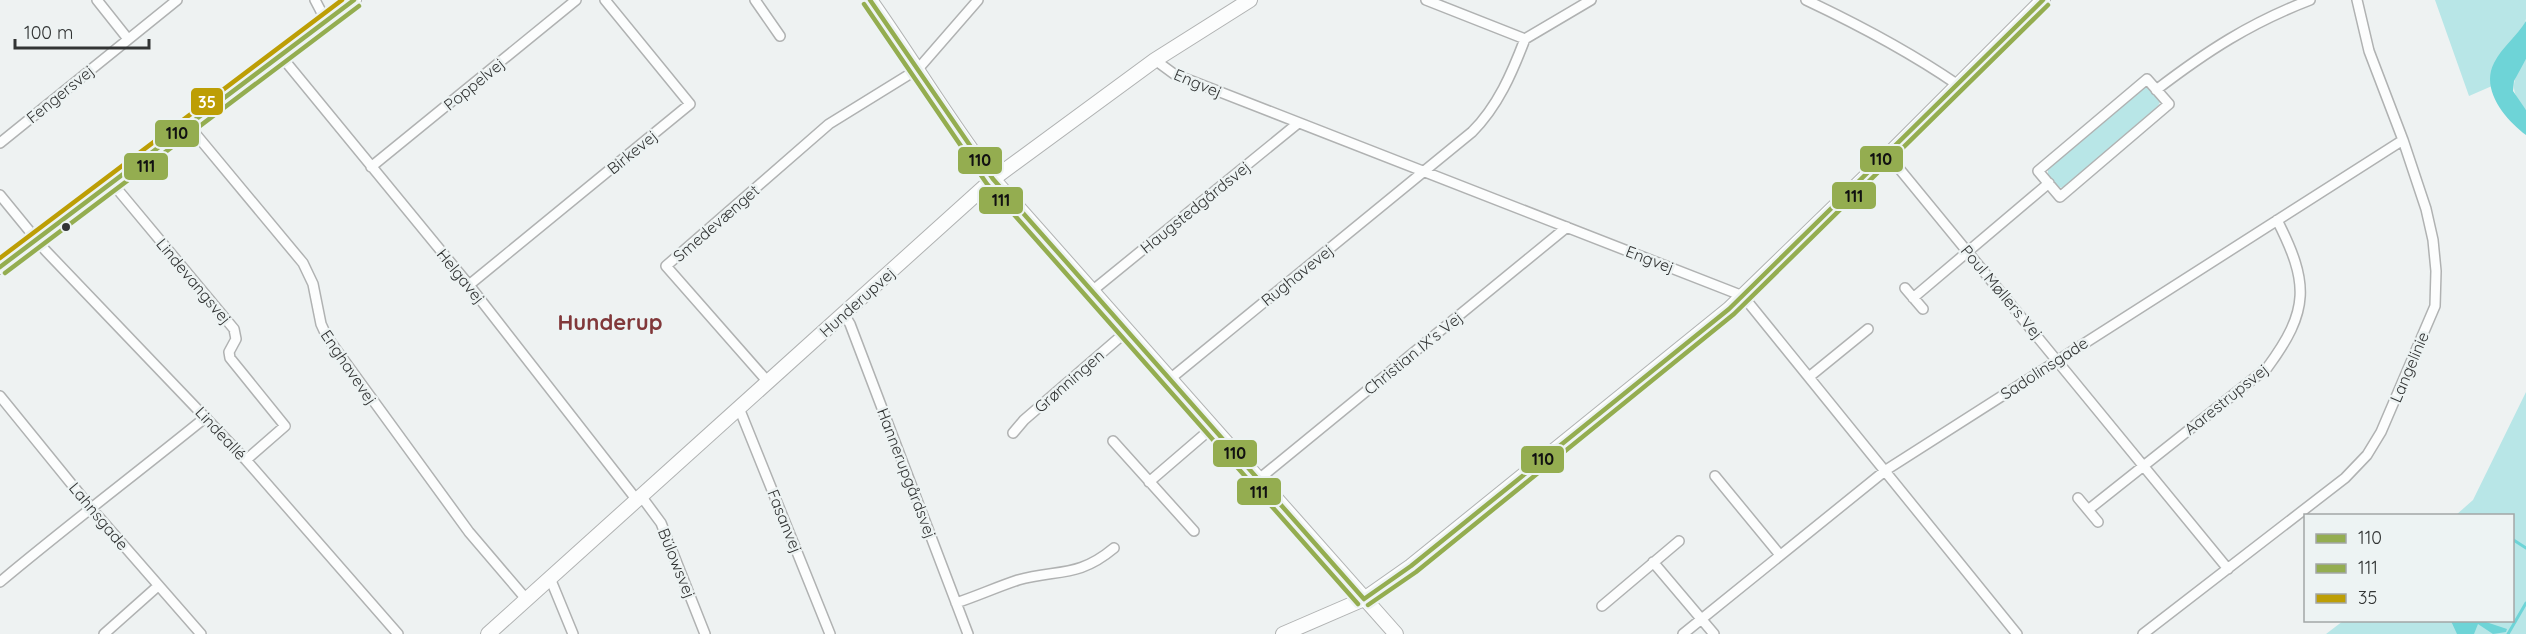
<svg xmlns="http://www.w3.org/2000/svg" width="2526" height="634" font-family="Quicksand,sans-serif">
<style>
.green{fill:#b8e6e7}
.water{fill:#6ed4d7}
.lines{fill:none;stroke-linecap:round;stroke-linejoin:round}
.stream{stroke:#6ed4d7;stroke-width:3}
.street-casing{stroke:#b0b2b2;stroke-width:12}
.secondary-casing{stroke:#b0b2b2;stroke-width:16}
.street{stroke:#fcfdfd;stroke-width:9}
.secondary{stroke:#fcfdfd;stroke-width:14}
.bus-1-casing{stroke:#edf3f3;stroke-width:9}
.bus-2-casing{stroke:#edf3f3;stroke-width:9}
.bus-3-casing{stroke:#edf3f3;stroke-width:9}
.bus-1{stroke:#94ad50;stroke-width:4.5}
.bus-2{stroke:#94ad50;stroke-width:4.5}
.bus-3{stroke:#bd9e05;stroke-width:4.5}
.bus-dot{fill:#323434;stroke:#edf3f3;stroke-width:2}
.labels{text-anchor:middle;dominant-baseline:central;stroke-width:5;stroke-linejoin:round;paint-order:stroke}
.street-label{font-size:16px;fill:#323434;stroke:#edf3f3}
.district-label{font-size:22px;font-weight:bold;fill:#81383a;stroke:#edf3f3}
.line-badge{stroke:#edf3f3;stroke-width:2}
.badge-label{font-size:16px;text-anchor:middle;font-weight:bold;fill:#fff}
.pale-badge-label{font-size:16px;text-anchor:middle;font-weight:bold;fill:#111}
</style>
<rect width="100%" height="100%" fill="#eef2f2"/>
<path class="green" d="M2435,0H2526C2526,6 2526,13 2526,19C2521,46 2488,51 2492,86L2469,96Z
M2526,59V110C2508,91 2512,79 2526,59Z
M2143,87L2149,88L2160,102L2158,106L2063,188L2058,187L2048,177V169Z
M2526,392V634H2326L2343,621L2512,620V516L2456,515L2473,500Z"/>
<path class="water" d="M2526,21V59L2514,81L2513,91L2526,110V135C2506,120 2480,90 2494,63C2502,47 2517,36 2526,21Z
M2451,621H2483L2507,629L2506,632L2493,634L2478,624L2474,634H2457Z"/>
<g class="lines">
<path class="stream" d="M2512,539L2526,548
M2508,634L2526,603"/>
<defs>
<path id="street" d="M97,0L128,39
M315,0L326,21
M755,0L780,36
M1426,0L1525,39L1591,0
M1806,0C1859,25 1910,52 1958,85
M281,56L469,285L636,499
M1155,60L1174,74L1743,296L2017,634
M2147,79L2169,104L2060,197L2038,171Z
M2156,90C2207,51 2250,23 2310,0
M189,126L303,263L313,284L321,324L327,337L469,532L527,600
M0,143L177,0
M1888,155L2228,569
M371,167L576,0
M113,184L234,329L236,339L229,352L230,358L285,426L246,460
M0,195L45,250L246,460L398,634
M469,285L690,104L605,0
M1905,288L1923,309
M1092,291L1297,124
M1913,298L2049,183
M844,314L850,324L968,634
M1809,377L1868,329
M1170,379L1472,132C1498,106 1512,73 1525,39
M768,382L666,266L829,124L918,69L978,0
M0,396L91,508L201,634
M739,408L830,634
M1013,433L1024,420L1127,331
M1113,441L1194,531
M1715,476L1780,555
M1259,479L1567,227
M1149,482L1213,427
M641,496L661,523L705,634
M2078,498L2098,522
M2088,510L2267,368C2310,310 2309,283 2277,220
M1653,562L1714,634
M550,578L573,634
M0,582C68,525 137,473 206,417
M956,603C977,596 997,587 1018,580C1058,569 1078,578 1114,548
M1602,606L1679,541
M104,634L158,586
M1683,634L1886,470L2403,140
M2143,634L2345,478L2367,455L2381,432L2435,306L2436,271L2433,240L2426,209L2403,140L2369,51L2357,0"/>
<path id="secondary" d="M870,0C912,59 949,122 993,179L1396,634
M0,267L354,0
M488,634L993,179L1155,60L1250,0
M1283,634L1364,599L1411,566L1729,309L1888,155L2043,0"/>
</defs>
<use href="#street" class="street-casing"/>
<use href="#secondary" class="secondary-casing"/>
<use href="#street" class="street"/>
<use href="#secondary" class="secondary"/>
<defs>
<path id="bus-1" d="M870,0L993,179L1364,599
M0,267L354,0
M1364,599L1411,566L1729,309L2043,0"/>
<path id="bus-2" d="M864,4L987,184L1358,604
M5,273L359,6
M1368,605L1416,572L1734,314L2048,5"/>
<path id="bus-3" d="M0,258L342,0"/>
</defs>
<use href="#bus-1" class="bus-1-casing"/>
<use href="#bus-2" class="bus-2-casing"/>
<use href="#bus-3" class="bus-3-casing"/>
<use href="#bus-1" class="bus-1"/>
<use href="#bus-2" class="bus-2"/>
<use href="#bus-3" class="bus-3"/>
</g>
<circle class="bus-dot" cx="66" cy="227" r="5"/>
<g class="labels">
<g class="street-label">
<text transform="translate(1198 83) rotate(23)">Engvej</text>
<text transform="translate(474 84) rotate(-39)">Poppelvej</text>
<text transform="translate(60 94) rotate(-39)">Fengersvej</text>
<text transform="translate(632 152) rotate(-39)">Birkevej</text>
<text transform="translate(1195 207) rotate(-39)">Haugstedgårdsvej</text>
<text transform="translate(716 223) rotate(-41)">Smedevænget</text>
<text transform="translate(1650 259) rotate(21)">Engvej</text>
<text transform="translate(1297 275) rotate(-39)">Rughavevej</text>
<text transform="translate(461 276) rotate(51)">Helgavej</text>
<text transform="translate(194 281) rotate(50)">Lindevangsvej</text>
<text transform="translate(2002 292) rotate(50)">Poul Møllers Vej</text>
<text transform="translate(857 302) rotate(-42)">Hunderupvej</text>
<text transform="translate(1413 353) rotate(-39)">Christian IX's Vej</text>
<text transform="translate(349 367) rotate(56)">Enghavevej</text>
<text transform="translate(2409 367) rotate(-67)">Langelinie</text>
<text transform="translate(2044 368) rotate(-33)">Sadolinsgade</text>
<text transform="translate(1069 381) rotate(-41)">Grønningen</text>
<text transform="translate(2226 399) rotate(-39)">Aarestrupsvej</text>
<text transform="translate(221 433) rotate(47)">Lindeallé</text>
<text transform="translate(907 473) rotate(69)">Hannerupgårdsvej</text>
<text transform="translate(99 516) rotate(50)">Lahnsgade</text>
<text transform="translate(785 521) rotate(68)">Fasanvej</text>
<text transform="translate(677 563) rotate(68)">Bülowsvej</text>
</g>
<g class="district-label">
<text x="610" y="322">Hunderup</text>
</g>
</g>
<g class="line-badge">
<rect x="190" y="87" width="34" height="29" rx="6" fill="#bd9e05"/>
<rect x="154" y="119" width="46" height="29" rx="6" fill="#94ad50"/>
<rect x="1859" y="145" width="45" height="28" rx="6" fill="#94ad50"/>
<rect x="957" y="146" width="46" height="29" rx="6" fill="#94ad50"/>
<rect x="123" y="152" width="46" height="29" rx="6" fill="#94ad50"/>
<rect x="1831" y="181" width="46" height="29" rx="6" fill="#94ad50"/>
<rect x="978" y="186" width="46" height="29" rx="6" fill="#94ad50"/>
<rect x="1212" y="439" width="46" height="29" rx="6" fill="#94ad50"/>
<rect x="1520" y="445" width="45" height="29" rx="6" fill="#94ad50"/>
<rect x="1236" y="477" width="46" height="29" rx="6" fill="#94ad50"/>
</g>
<g class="badge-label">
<text x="207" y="108">35</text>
</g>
<g class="pale-badge-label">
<text x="177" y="139">110</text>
<text x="1881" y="165">110</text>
<text x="980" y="166">110</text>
<text x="146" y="172">111</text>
<text x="1854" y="202">111</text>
<text x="1001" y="206">111</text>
<text x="1235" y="459">110</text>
<text x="1543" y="465">110</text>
<text x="1259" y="498">111</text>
</g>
<rect x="2304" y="514" width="210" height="108" fill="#edf3f3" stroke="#a2a7a7" stroke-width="1.5"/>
<rect x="2316" y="534" width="30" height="9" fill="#94ad50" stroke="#a2a7a7" stroke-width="1.5"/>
<text x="2358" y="544" font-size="18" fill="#323434">110</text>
<rect x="2316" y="564" width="30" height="9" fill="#94ad50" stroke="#a2a7a7" stroke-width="1.5"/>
<text x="2358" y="574" font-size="18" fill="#323434">111</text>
<rect x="2316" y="594" width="30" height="9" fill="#bd9e05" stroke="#a2a7a7" stroke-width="1.5"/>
<text x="2358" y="604" font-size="18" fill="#323434">35</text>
<path d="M15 39v9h134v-9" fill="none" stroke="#323434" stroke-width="3"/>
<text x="24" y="39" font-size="18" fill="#323434" stroke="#edf3f3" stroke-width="4.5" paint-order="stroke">100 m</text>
</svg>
